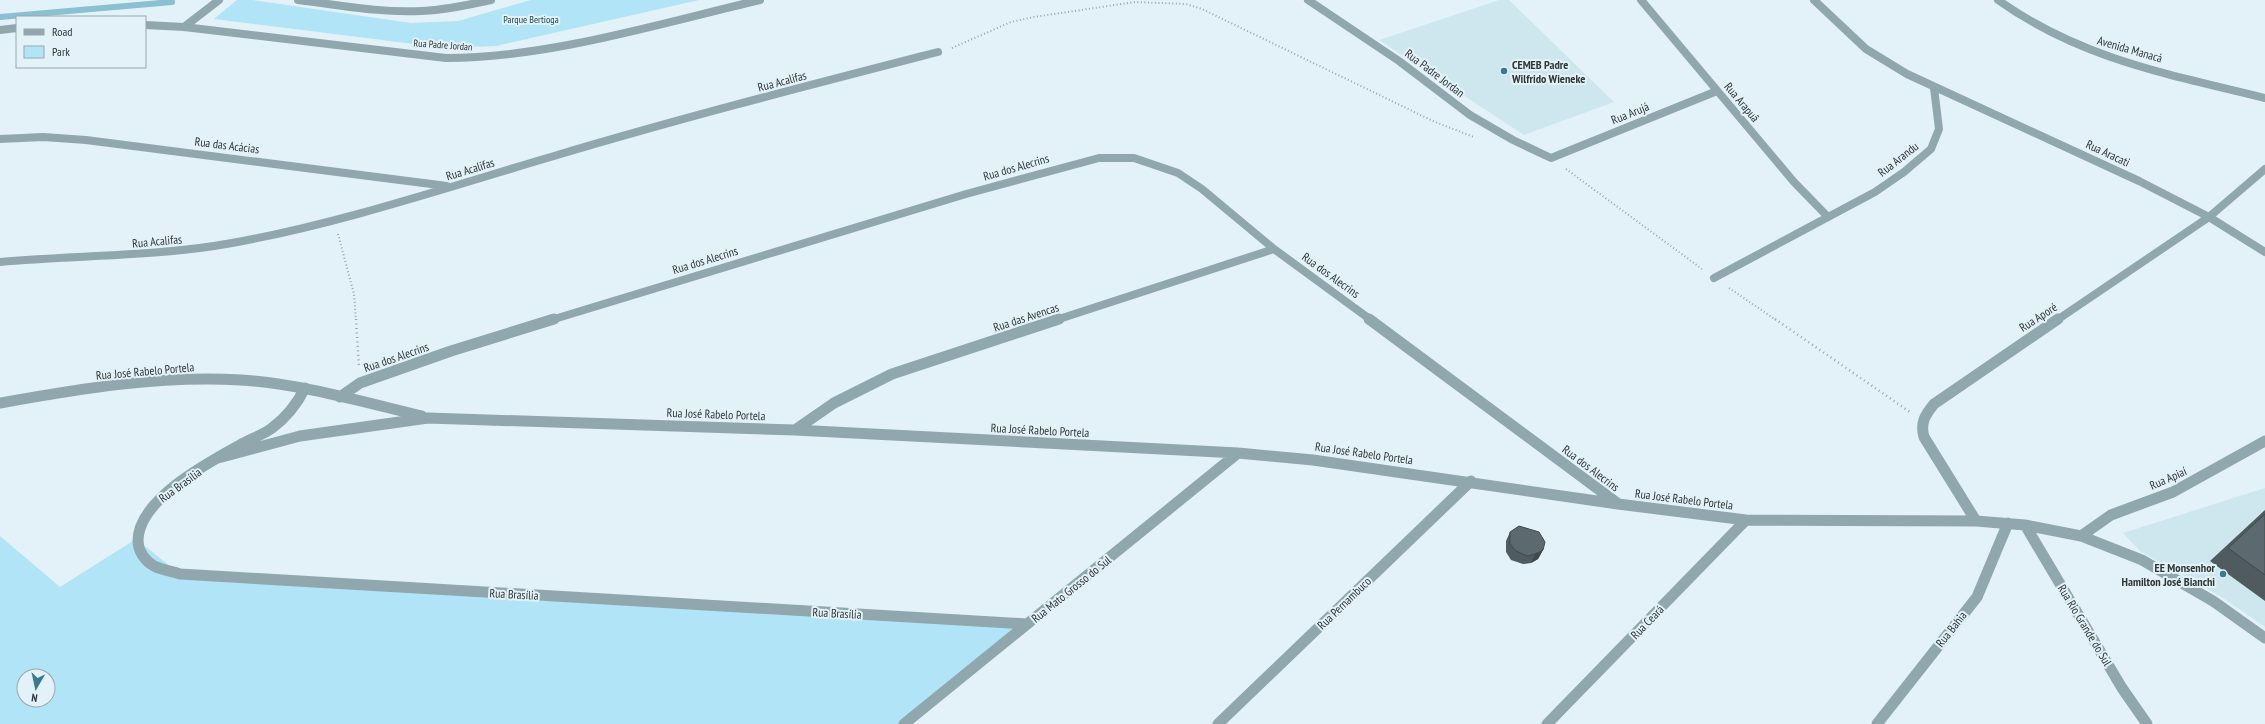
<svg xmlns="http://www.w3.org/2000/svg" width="2265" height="724" font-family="'PT Sans Narrow',sans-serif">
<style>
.built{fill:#cee7ef}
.green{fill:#b0e4f6;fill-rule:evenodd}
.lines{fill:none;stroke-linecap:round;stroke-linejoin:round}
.stream{stroke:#8ac0d2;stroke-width:6}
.path-far1{stroke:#9aa6ab;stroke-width:2;stroke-dasharray:1 2.5;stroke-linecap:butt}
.path{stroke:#9aa6ab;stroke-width:2.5;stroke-dasharray:1 3.5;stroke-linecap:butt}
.minor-far1{stroke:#90a7ae;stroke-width:8}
.minor{stroke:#90a7ae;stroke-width:11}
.tertiary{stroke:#90a7ae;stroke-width:8}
.wall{fill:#4f5b5f}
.shaded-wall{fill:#404a4e}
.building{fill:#5c6a6f;stroke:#404a4e}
.poi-dot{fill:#3a7a8d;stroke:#e2f2f8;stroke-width:1.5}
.labels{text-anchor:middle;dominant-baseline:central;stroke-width:4;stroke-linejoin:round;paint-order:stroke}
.far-park-label{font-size:10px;fill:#174654;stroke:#e2f2f8}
.far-street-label{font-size:10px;fill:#303638;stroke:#e2f2f8}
.street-label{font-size:12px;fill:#303638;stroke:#e2f2f8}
.poi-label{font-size:12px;font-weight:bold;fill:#303638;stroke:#e2f2f8;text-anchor:start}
</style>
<rect width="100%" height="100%" fill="#e2f2f8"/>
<path class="built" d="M1499,0H1509L1614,102L1524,135L1379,40Z
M2265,488V627L2223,598L2140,551L2123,533Z"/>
<path class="green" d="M237,0H252L411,23L458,21L531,0H699L496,46L446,48L214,19Z
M0,536L60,587L136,539L180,574L1027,624L906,724H0ZM24,676H48V700H24Z"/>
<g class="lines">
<path class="stream" d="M0,17L172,2"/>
<path class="path-far1" d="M952,48L1011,22L1034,17L1135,2L1186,4L1202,9L1435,122L1474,137
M1566,169L1702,269
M338,234L354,294L356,320
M1729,288L1776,320"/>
<path class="path" d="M356,319L359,367
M1775,319L1910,412"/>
<path class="minor-far1" d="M298,0C339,5 380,13 421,11C445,10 468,5 491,0
M1308,0L1399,61L1470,115L1513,140L1551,158L1717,91
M1641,0L1794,182L1828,217
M1814,0L1866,49L1907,74L2139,181L2209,217L2265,252
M145,25L184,27L446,58C548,58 661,23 760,0
M184,27L219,0
M0,30L17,28
M0,139L43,137L86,140L447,186
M0,262C77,255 155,257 232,243C342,223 448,187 554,156C681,118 810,85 938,52
M1714,278L1875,192L1904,172L1931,149L1939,129L1934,88
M551,320L966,194L1099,158H1134L1178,173L1202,189L1274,249L1371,320
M1056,320L1274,249
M2057,320L2209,217L2265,169"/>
<path class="minor" d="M1369,319L1617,503
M305,388C297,404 287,417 272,428C263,435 250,439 240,445C207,463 138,500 138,541C138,551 145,561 154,566C162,570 171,571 180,574L1027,624
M340,397L360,383L451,351L554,319
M0,403C79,389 160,375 241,380C302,384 363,402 422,416
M795,430L834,403L892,374L1059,319
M218,458L300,436L428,418L795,430L1238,453L1313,460L1618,504L1746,520L1976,521L2025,525L2081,536L2142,560L2213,601L2265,638
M1976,521L1924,437C1920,423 1925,415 1934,404L2058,319
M2025,525L2122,688L2147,724
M2081,536L2111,515L2173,492L2265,441
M904,724L1238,453
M1218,724L1471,481
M1547,724L1746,520
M1877,724L1977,597L2008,523"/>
<path class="tertiary" d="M1998,0C2081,59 2168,74 2265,98"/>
</g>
<path class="wall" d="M2265,510V601L2210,561Z
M1510,532L1543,550L1538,559L1531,563L1523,564L1511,560L1506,552V541Z"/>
<path class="shaded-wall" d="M1543,550L1538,559L1531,563L1535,554Z"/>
<path class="building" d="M2265,514V575L2228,548Z
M1519,526L1539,532L1545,542L1543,550L1535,554L1527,556L1516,551L1510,544V532Z"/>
<g class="poi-dot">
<circle cx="1504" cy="71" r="4"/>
<circle cx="2223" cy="574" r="4"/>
</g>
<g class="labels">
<g class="far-park-label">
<text x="531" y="19">Parque Bertioga</text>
</g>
<g class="far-street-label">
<text transform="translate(443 45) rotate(4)">Rua Padre Jordan</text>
</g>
<g class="street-label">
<text transform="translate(2130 49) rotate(16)">Avenida Manacá</text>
<text transform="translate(1435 73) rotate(37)">Rua Padre Jordan</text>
<text transform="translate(782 81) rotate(-15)">Rua Acalifas</text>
<text transform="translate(1742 102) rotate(50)">Rua Arapuã</text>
<text transform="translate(1630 113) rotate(-22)">Rua Arujá</text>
<text transform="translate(227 145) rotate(7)">Rua das Acácias</text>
<text transform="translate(2108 153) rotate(25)">Rua Aracati</text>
<text transform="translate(1898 159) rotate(-38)">Rua Arandu</text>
<text transform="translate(1016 167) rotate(-16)">Rua dos Alecrins</text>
<text transform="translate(470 169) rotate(-17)">Rua Acalifas</text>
<text transform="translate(157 241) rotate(-5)">Rua Acalifas</text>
<text transform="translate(705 260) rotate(-17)">Rua dos Alecrins</text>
<text transform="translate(1331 275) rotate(36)">Rua dos Alecrins</text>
<text transform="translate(1026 317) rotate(-18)">Rua das Avencas</text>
<text transform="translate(2038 317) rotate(-33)">Rua Aporé</text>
<text transform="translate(396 357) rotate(-19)">Rua dos Alecrins</text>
<text transform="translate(145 371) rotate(-5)">Rua José Rabelo Portela</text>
<text transform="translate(716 414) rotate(2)">Rua José Rabelo Portela</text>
<text transform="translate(1040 430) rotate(3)">Rua José Rabelo Portela</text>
<text transform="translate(1364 453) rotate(8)">Rua José Rabelo Portela</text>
<text transform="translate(1591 468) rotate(37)">Rua dos Alecrins</text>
<text transform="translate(2168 478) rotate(-24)">Rua Apiaí</text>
<text transform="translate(180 485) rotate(-36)">Rua Brasília</text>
<text transform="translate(1684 499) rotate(7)">Rua José Rabelo Portela</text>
<text transform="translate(1071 589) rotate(-39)">Rua Mato Grosso do Sul</text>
<text transform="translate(514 594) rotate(3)">Rua Brasília</text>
<text transform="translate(1344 603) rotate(-44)">Rua Pernambuco</text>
<text transform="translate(837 613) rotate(3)">Rua Brasília</text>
<text transform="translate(1647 622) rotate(-46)">Rua Ceará</text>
<text transform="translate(2085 625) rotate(59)">Rua Rio Grande do Sul</text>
<text transform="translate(1951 629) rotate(-52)">Rua Bahia</text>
</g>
<g class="poi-label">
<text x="1512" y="64">CEMEB Padre<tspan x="1512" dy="14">Wilfrido Wieneke</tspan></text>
<text x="2215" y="567" text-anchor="end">EE Monsenhor<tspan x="2215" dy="14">Hamilton José Bianchi</tspan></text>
</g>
</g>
<rect x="16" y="16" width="130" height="52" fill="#e2f2f8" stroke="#9ba7ab"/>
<rect x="24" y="29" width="20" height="6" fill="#90a7ae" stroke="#9ba7ab"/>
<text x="52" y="36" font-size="12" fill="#303638">Road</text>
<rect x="24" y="46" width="20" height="12" fill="#b0e4f6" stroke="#9ba7ab"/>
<text x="52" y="56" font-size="12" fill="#303638">Park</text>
<g transform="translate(36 688) rotate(189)"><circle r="19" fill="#e2f2f8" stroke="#9ba7ab"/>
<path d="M0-3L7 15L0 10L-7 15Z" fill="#3a7a8d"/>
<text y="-6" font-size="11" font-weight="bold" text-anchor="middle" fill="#303638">N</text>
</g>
</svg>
